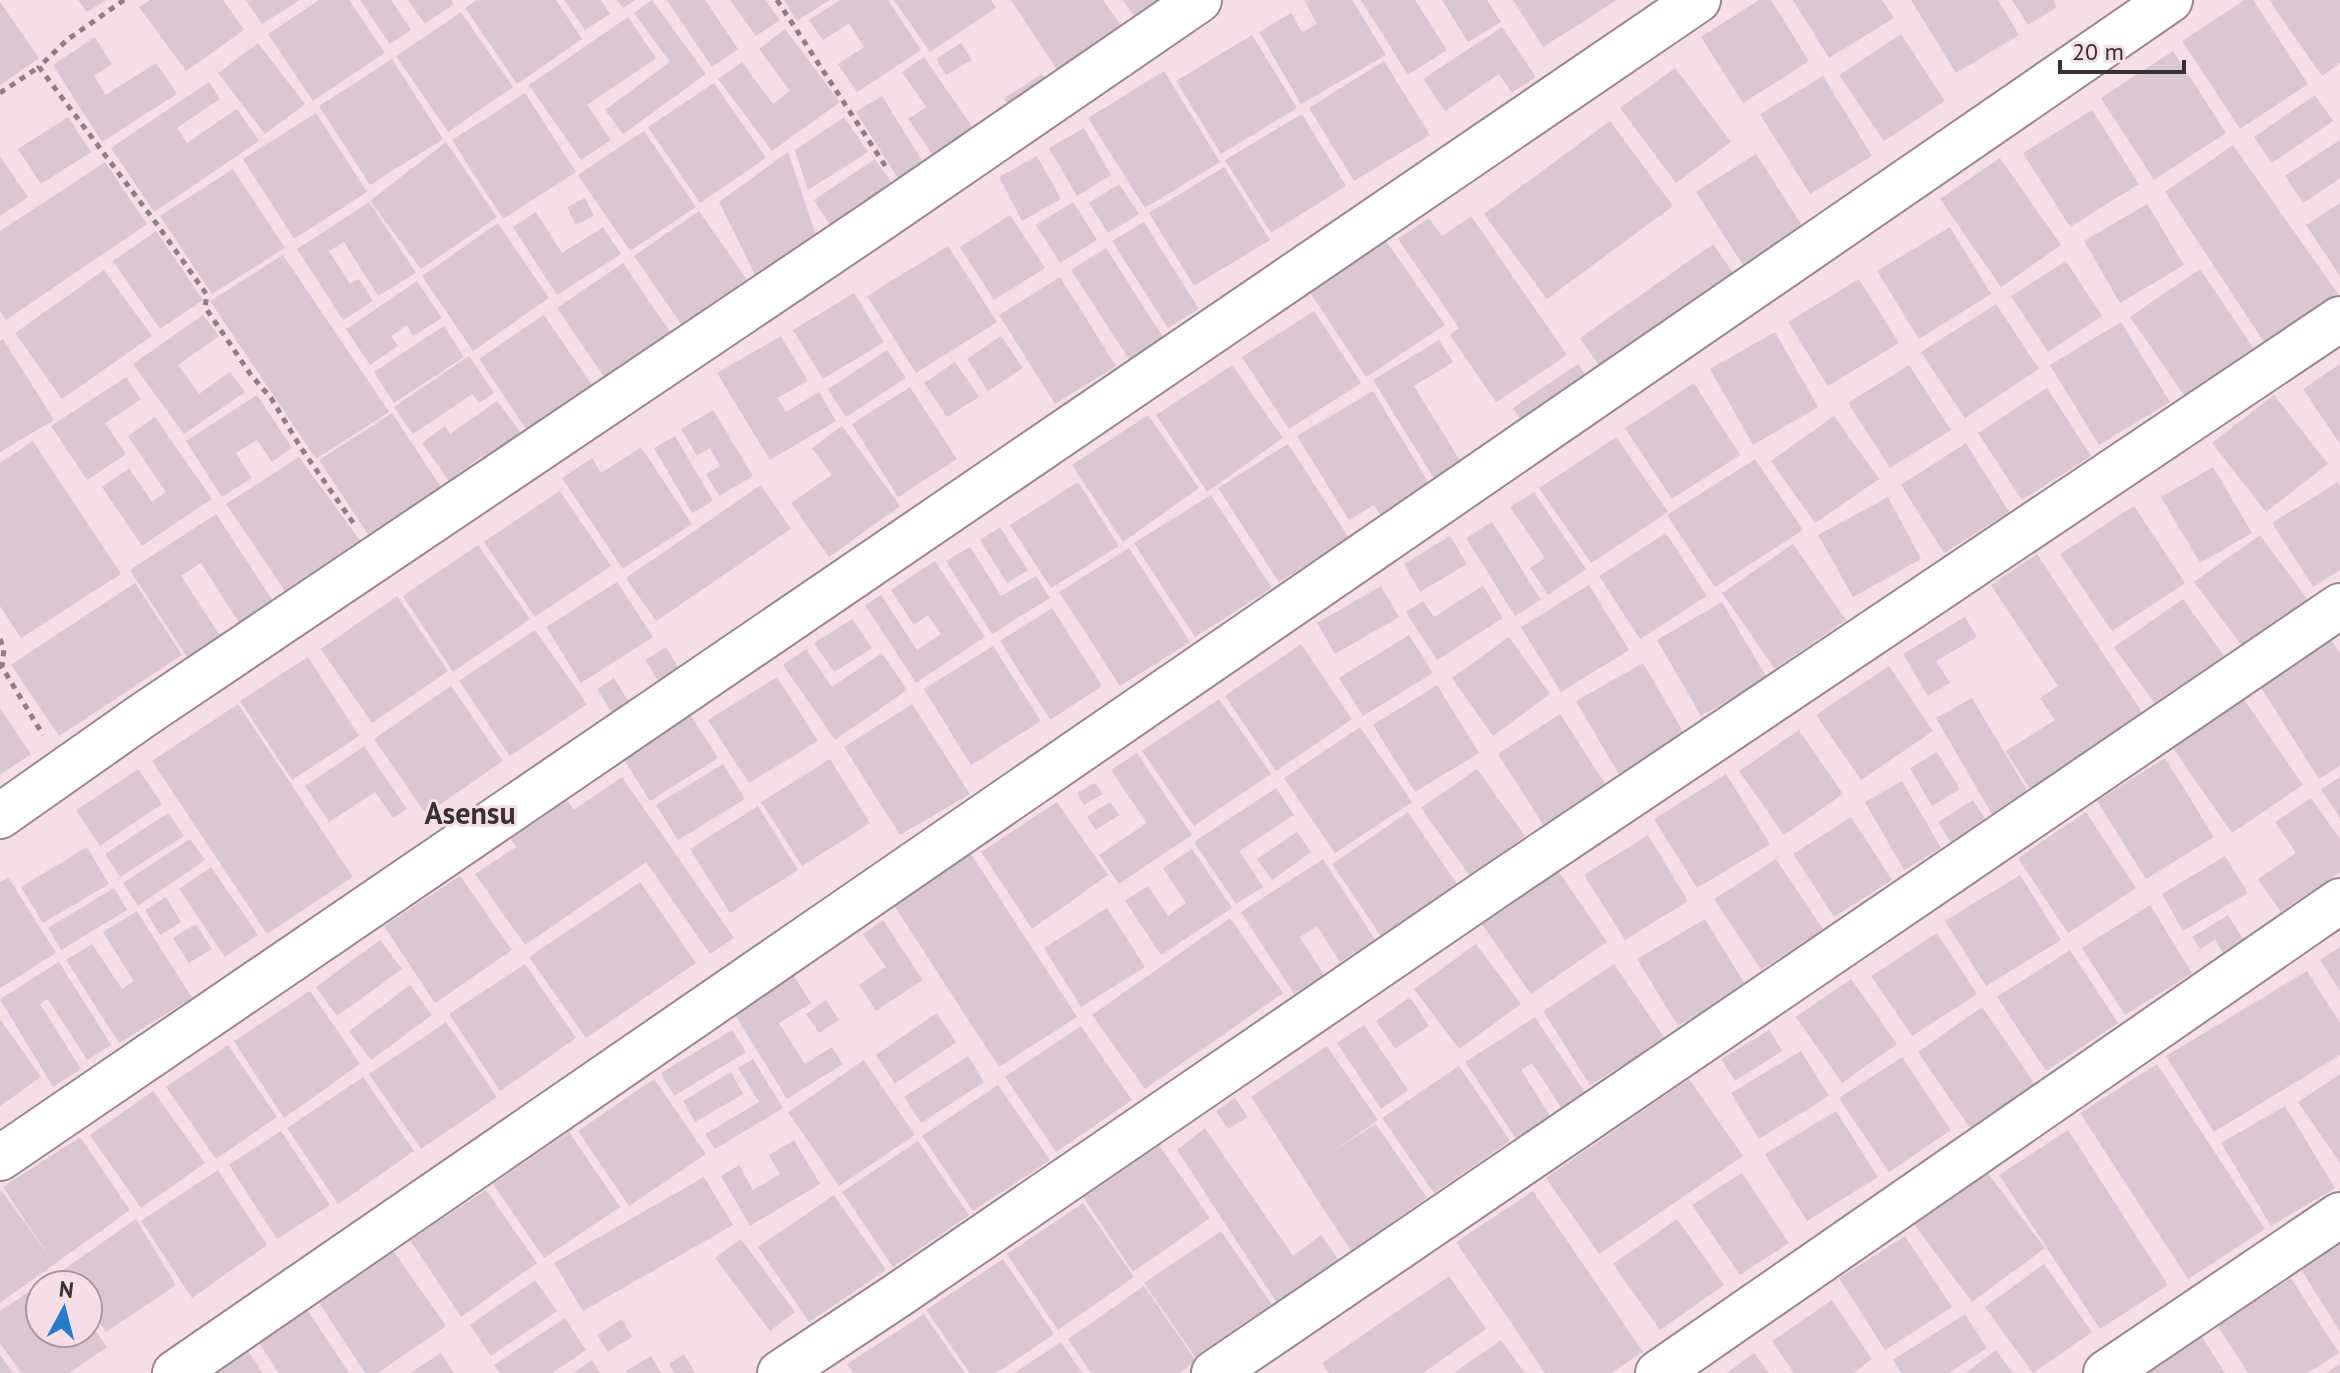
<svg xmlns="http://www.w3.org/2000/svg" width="2340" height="1373" font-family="'PT Sans',sans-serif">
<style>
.building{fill:#d9c7d4}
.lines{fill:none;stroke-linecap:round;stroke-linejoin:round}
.street-casing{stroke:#9b878e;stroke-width:48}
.path{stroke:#8e7f85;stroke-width:5;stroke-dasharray:6 6;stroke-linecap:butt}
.street{stroke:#fff;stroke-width:44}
.labels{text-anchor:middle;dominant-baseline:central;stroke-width:6;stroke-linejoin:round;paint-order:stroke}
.neighbourhood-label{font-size:30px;font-weight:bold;fill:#383033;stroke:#f5dee6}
</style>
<rect width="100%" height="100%" fill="#f5dee6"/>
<path class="building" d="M78,0H106L87,12Z
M150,0H223L244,30L186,71L139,7Z
M246,0H300L262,24Z
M319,0H349L385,53L313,101L268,34Z
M360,0H391L411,30L390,44Z
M408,0H451L454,4L425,24Z
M477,0H556L582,39L517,84L465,8Z
M564,0H601L610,14L585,30Z
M617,0H635L623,8Z
M652,0L706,74L623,134L605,110L670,62L634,13Z
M667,0H705L738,49L712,67Z
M730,0H765L780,20L756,36Z
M784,0H830L797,21Z
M840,0H888L921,50L857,92L838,64L864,47L849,23L823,40L809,20Z
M894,0H991L996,8L930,52Z
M1011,0H1103L1126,33L1061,76Z
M1123,0H1182L1141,27Z
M1304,0H1352L1386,55L1301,104L1259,32L1291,13L1302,32L1317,24Z
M1361,0H1415L1447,50L1408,75Z
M1442,0H1487L1501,22L1468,42Z
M1513,0H1617L1543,47Z
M1759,0H1771L1809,61L1743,103L1701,37Z
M1793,0H1882L1894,18L1829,58Z
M1911,0H1998L2019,35L1956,73Z
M2012,0H2053L2057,7L2028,25Z
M2245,0H2253L2308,84L2240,129L2182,41Z
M2269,0H2340V63L2322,76Z
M0,2L39,58L0,85Z
M461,12L513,87L448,132L396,56Z
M628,17L656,58L587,105L611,140L581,160L529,85Z
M1502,27L1536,77L1512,93L1499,74L1445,111L1423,79Z
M785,29L840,102L772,151L718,79L742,62L773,104L790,91L759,49Z
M1901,34L1945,101L1884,141L1839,75Z
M1252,35L1297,108L1221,154L1176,81Z
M95,37L112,64L94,76L106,95L156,63L177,94L102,142L53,65Z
M258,43L305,104L265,134L218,73Z
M961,43L972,60L946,75L936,59Z
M2173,51L2226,133L2154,180L2101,98Z
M924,57L979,137L939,164L908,119L926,107L902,72Z
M392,59L443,139L370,185L319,106Z
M1384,61L1430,135L1354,181L1309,108Z
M1675,68L1731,142L1676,183L1620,108Z
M1164,71L1220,162L1145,208L1088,118Z
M1042,74L1053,91L1015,114L1004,98Z
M1823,76L1872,156L1810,194L1760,114Z
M209,82L220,99L177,128L187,143L237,109L259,141L154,212L111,148Z
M714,83L766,158L700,203L648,127Z
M525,93L576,172L503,219L452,140Z
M2315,95L2333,121L2272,163L2254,137Z
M882,96L926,167L901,183L856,112Z
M2092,110L2139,184L2070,227L2023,153Z
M316,113L367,192L294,239L243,159Z
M1302,114L1346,186L1271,233L1225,160Z
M68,117L91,152L41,184L18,149Z
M844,117L868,152L808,190L795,150Z
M1610,121L1673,206L1547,299L1484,214Z
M1084,128L1111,175L1077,196L1049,148Z
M644,131L696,207L630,251L578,175Z
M2340,140V178L2303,203L2285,176Z
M446,142L497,217L421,269L370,201Z
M2233,145L2338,294L2264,342L2165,192Z
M788,152L819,244L760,285L719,202Z
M1756,154L1810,238L1750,276L1696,192Z
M0,156L28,197L0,216Z
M1037,156L1061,199L1022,221L999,177Z
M2000,158L2061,245L2001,287L1940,199Z
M875,159L893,185L831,227L814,200Z
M105,162L147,224L6,320L0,311V231Z
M1224,167L1270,240L1194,286L1149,213Z
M233,169L285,248L212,294L160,216Z
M1119,184L1139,214L1108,233L1089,203Z
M585,198L594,216L576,225L567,207Z
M369,202L416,273L378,296L344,242L329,251L350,284L359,279L373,301L343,320L297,249Z
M1073,202L1097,240L1060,263L1036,225Z
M2340,203V276L2306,225Z
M2147,204L2184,265L2120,303L2084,241Z
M699,211L752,287L686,331L634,256Z
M536,212L562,253L603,227L621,254L557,295L513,227Z
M1010,215L1045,268L994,300L960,247Z
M1471,216L1567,355L1496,402L1450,335L1459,328L1398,239L1429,218L1442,236Z
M1144,222L1199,309L1168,328L1112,241Z
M498,223L549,298L473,351L422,276Z
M1950,227L1991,294L1919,339L1877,271Z
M156,231L203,300L160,329L113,261Z
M1386,241L1445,325L1366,377L1310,292Z
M1713,244L1734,274L1601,368L1580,338Z
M948,246L997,322L916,373L867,296Z
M1106,248L1166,342L1132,364L1071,270Z
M283,255L389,412L316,459L210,301Z
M2066,261L2102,316L2048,352L2011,296Z
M623,263L675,339L609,384L557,308Z
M2200,269L2253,348L2184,395L2130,317Z
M104,270L152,336L62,399L15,333Z
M1060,277L1116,366L1055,404L999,315Z
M1859,279L1899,343L1828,386L1788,322Z
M417,281L442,318L413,336L407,325L391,336L398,346L370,365L346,329Z
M854,293L884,342L823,379L793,330Z
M1996,304L2039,369L1965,418L1921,352Z
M1314,311L1361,383L1289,429L1242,357Z
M203,315L219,336L178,365L199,394L230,372L245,392L184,434L133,364Z
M544,315L596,391L530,435L479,359Z
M2121,322L2170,402L2099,445L2050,365Z
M444,326L464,357L394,403L374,372Z
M1775,332L1818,407L1753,445L1710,369Z
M781,336L808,381L777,398L786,412L819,392L836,421L770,460L717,373Z
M1001,336L1023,368L988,391L967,359Z
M3,339L54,420L0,452V341Z
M1439,340L1453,362L1414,386L1467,472L1440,488L1373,380Z
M887,350L906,378L846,417L828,389Z
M469,356L494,393L479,403L472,394L413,434L394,407Z
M955,362L979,397L947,417L924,383Z
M1578,364L1594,387L1528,431L1513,408Z
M2340,364V444L2303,389Z
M1232,365L1283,438L1207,492L1156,415Z
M1909,365L1951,430L1890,468L1848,403Z
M126,377L141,399L105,423L126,454L87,480L51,426Z
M1694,383L1740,455L1672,499L1625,428Z
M910,387L957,459L898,497L852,424Z
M2047,388L2091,456L2022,500L1978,433Z
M1373,391L1436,495L1386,524L1374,505L1349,520L1297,436Z
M257,395L292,448L272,462L257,440L236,453L252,478L222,497L186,441Z
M2274,395L2328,464L2266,512L2212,443Z
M497,401L526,440L490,466L482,456L449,481L422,443L445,426L450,434Z
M713,410L753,476L719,496L706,474L720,466L710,448L697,456L681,429Z
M392,413L444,492L371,539L319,460Z
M1148,415L1199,488L1123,542L1072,465Z
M1834,416L1879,479L1815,523L1771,461Z
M155,417L212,499L142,546L102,487L129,468L152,502L166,492L128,436Z
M842,426L900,506L829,557L791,503L832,475L812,448Z
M675,436L713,501L692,513L654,448Z
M1616,437L1668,512L1591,563L1539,488Z
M33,441L121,574L21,638L0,606V463Z
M1966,443L2009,512L1944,553L1901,485Z
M1288,444L1349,538L1279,582L1218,488Z
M641,447L692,524L623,569L562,478L592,458L601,473Z
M299,457L367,550L291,600L226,504Z
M1755,459L1803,530L1715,587L1667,515Z
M2213,467L2252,533L2200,563L2161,497Z
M1078,482L1119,546L1051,588L1010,525Z
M2338,482L2340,486V570L2313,587L2272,523Z
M761,485L791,529L656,621L626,578Z
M560,491L611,566L535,617L484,542Z
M1534,492L1586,569L1548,595L1530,568L1545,558L1510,507Z
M1211,495L1272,588L1195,637L1134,543Z
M1888,497L1921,559L1853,597L1818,535Z
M2134,506L2185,583L2112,631L2060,554Z
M216,514L275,604L241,626L201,563L181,576L224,642L191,663L130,570Z
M1492,522L1541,600L1515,616L1466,538Z
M1000,527L1028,570L1007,583L980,540Z
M1666,533L1707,596L1640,639L1599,576Z
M2260,535L2308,600L2243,647L2194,582Z
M1450,536L1467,564L1420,592L1404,564Z
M1793,544L1846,620L1775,669L1722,593Z
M478,545L530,619L453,672L403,596Z
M970,547L1001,596L1036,576L1050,598L992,634L946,561Z
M1129,548L1190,642L1120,686L1059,592Z
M2037,554L2144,715L2030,789L2006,751L2055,720L2040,698L2058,686L1991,585Z
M935,561L985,637L916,683L865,605L881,595L917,650L941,634L928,615L914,625L891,590Z
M617,582L653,637L581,683L546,627Z
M135,583L182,655L59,736L11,665Z
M1589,585L1629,650L1561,692L1521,627Z
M1381,586L1399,617L1335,654L1317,623Z
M1483,586L1503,618L1437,660L1406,612L1423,601L1434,617Z
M397,596L448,671L372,723L321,649Z
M2183,599L2224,656L2155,704L2114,647Z
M1722,602L1767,678L1701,716L1657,640Z
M1052,608L1102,686L1050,720L1000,641Z
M1965,617L1977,637L1936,661L1950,683L1928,696L1903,654Z
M852,619L872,648L834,672L814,643Z
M535,630L587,704L510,756L459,681Z
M1409,635L1433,673L1363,716L1339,678Z
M1509,637L1550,694L1493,736L1452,678Z
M2330,638L2340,653V766L2319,779L2258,683Z
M1301,644L1352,719L1276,771L1225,696Z
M993,646L1041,721L971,765L924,689Z
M666,647L679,669L659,682L645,660Z
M806,649L832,687L882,653L907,690L835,740L783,665Z
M308,657L359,736L292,780L240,701Z
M1643,663L1688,740L1621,778L1576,701Z
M1889,666L1933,731L1861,780L1816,715Z
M777,677L818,741L749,783L708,720Z
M614,678L629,702L612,713L597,689Z
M1437,685L1479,753L1415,792L1373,725Z
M451,686L503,761L426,814L374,739Z
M2241,695L2303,785L2232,833L2170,744Z
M1972,698L2034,802L1997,823L1936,718Z
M1219,699L1271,774L1194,826L1142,751Z
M238,704L353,877L267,934L152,761Z
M912,704L970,794L900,835L844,747Z
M0,708L31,754L0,775Z
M687,709L718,758L650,801L619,752Z
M1560,714L1610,791L1547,831L1498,754Z
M1360,727L1412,802L1335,853L1284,778Z
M1799,730L1843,794L1784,835L1739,771Z
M364,746L407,809L393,818L375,792L329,822L305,786Z
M1937,752L1960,789L1932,806L1910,768Z
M1137,753L1192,835L1119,884L1099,855L1147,823L1111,770Z
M2165,758L2214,837L2146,879L2097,801Z
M830,759L870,823L802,866L761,802Z
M723,764L745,799L678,840L656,805Z
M138,769L162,804L100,846L76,810Z
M1477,769L1525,836L1470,876L1421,808Z
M1726,774L1770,844L1697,888L1654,819Z
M622,777L734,938L710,954L646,862L525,945L475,874L516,847L505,831L561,792L574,810Z
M2340,777V818L2321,789Z
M1902,781L1941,848L1904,870L1865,802Z
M1095,783L1103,794L1084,805L1077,793Z
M1276,788L1294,815L1239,851L1263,887L1236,904L1194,842Z
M2311,798L2340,839V872L2281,912L2258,879L2296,853L2275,822Z
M1973,800L1989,825L1953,846L1938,822Z
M1057,802L1108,875L1032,929L981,852Z
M1110,802L1119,815L1096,830L1087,817Z
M758,806L798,870L730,913L690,849Z
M1408,812L1459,887L1383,939L1332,864Z
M2086,812L2136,888L2068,933L2018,858Z
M168,813L184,836L120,877L105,854Z
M1851,817L1892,880L1834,917L1793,854Z
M1297,832L1311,852L1272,880L1257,859Z
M1648,835L1688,901L1625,940L1584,875Z
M190,839L205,860L138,906L123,883Z
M87,847L109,884L43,923L21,887Z
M1192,849L1232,908L1161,955L1125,901L1148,886L1168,916L1186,903L1163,868Z
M971,854L1077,1017L999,1067L893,904Z
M2225,856L2248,893L2183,931L2162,894Z
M1323,859L1375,940L1340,962L1317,926L1300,937L1324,975L1294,994L1241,912Z
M1776,859L1823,929L1761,970L1714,899Z
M211,867L258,935L225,957L179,889Z
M1556,868L1607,942L1531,994L1479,920Z
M2020,875L2061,940L1986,986L1945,921Z
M460,876L512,950L435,1003L384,926Z
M8,877L56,953L0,988V882Z
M640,882L696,963L586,1038L529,957Z
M114,888L127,910L61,950L48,928Z
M166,897L181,922L160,935L145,910Z
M2150,905L2192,973L2125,1015L2082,948Z
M1107,908L1145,967L1081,1007L1044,948Z
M137,911L192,998L119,1043L66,960L92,944L122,989L134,981L103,932Z
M2228,915L2246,944L2225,956L2215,940L2200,949L2192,937Z
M1230,918L1283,993L1145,1089L1092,1015Z
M1705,919L1746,986L1678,1026L1637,959Z
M883,920L923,980L876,1011L859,985L886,967L863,934Z
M196,924L212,949L189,963L173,938Z
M1937,933L1977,994L1912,1036L1871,976Z
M380,940L402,969L337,1016L316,987Z
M1476,944L1521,1004L1459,1049L1414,989Z
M2340,947V991L2320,960Z
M2070,950L2118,1023L2046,1071L1997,997Z
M59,962L111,1045L87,1060L48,999L40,1004L81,1069L53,1087L0,999Z
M525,964L576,1038L500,1091L449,1014Z
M1614,964L1666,1040L1590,1085L1543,1011Z
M2307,971L2340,1023V1055L2214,1132L2166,1056Z
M792,973L811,1003L779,1023L805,1064L832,1047L843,1064L787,1099L732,1010Z
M1851,979L1897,1044L1842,1083L1796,1017Z
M410,985L432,1015L371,1060L349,1031Z
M310,991L360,1064L284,1118L234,1041Z
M1410,997L1429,1026L1395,1049L1376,1021Z
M826,1000L839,1020L819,1033L806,1014Z
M1982,1007L2035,1084L1970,1128L1918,1052Z
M937,1013L956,1042L895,1084L876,1055Z
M1535,1017L1586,1094L1562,1109L1532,1063L1521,1070L1552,1119L1518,1142L1465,1062Z
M0,1019L41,1077L0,1106Z
M446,1022L497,1097L421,1149L369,1074Z
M1364,1025L1408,1090L1381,1109L1337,1043Z
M1081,1026L1132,1100L1056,1152L1005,1077Z
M732,1030L746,1052L674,1096L661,1073Z
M1769,1030L1782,1051L1735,1081L1721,1059Z
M228,1045L277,1117L216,1159L166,1087Z
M1327,1046L1378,1120L1332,1152L1376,1124L1427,1198L1351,1251L1251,1097Z
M1801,1051L1829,1096L1759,1139L1731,1093Z
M968,1056L984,1082L921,1123L904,1097Z
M1902,1057L1951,1130L1889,1172L1839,1098Z
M753,1059L783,1108L715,1149L705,1134L759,1102L738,1068Z
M864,1060L915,1135L839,1186L788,1112Z
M2157,1064L2265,1229L2188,1279L2080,1113Z
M1459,1066L1510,1141L1434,1193L1382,1118Z
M731,1072L743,1094L695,1122L683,1101Z
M2340,1074V1163L2298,1102Z
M363,1077L414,1151L338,1204L287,1128Z
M654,1079L706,1154L629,1206L578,1131Z
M1689,1079L1743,1156L1599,1254L1546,1178Z
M998,1085L1050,1160L973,1211L922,1136Z
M153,1091L205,1163L141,1208L90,1135Z
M1235,1098L1248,1117L1228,1129L1216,1111Z
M2285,1106L2335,1188L2271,1226L2221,1143Z
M1836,1111L1878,1177L1807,1221L1765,1154Z
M1205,1128L1293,1256L1321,1235L1342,1265L1281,1309L1177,1150Z
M2068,1130L2168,1285L2100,1329L1999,1175Z
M281,1131L330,1205L277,1239L229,1165Z
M569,1132L620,1207L544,1258L493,1184Z
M80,1137L130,1210L0,1303V1192L2,1191L51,1259L3,1187Z
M794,1140L820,1184L750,1226L721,1176L739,1165L753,1190L780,1174L769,1155Z
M918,1141L969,1215L893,1267L842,1192Z
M1159,1145L1210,1218L1133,1272L1082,1195Z
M218,1170L267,1245L192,1298L141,1221Z
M1986,1171L2045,1248L1972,1302L1914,1224Z
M1742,1173L1789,1243L1740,1275L1692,1205Z
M704,1177L733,1225L583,1311L554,1263Z
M486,1190L537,1263L461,1317L410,1240Z
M1533,1191L1643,1352L1611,1373H1545L1456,1242Z
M834,1195L886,1270L809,1322L758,1247Z
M1083,1203L1134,1277L1058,1330L1007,1254Z
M136,1219L176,1285L106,1332L88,1308V1285H70L60,1272Z
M1677,1219L1724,1285L1660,1330L1613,1264Z
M1221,1231L1272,1305L1196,1358L1144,1283Z
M2340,1234V1332L2296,1261Z
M1905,1236L1952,1307L1885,1350L1839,1278Z
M741,1239L795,1312L770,1331L715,1258Z
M394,1252L446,1326L378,1373H365L319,1303Z
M1003,1259L1054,1334L996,1373H970L926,1310Z
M2044,1264L2092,1332L2033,1373L1985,1307Z
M57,1273L65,1285H40V1333H88V1320L107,1347L69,1373H21L0,1343V1311Z
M1449,1276L1486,1329L1423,1373H1329L1322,1363Z
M2291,1278L2339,1353L2307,1373H2248L2217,1325Z
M535,1280L557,1311L491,1356L470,1325Z
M1144,1286L1196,1361L1179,1373H1091L1068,1339Z
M1832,1300L1872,1359L1853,1373H1794L1772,1341Z
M306,1308L349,1373H279L257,1340Z
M924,1314L965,1373H853L847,1364Z
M1965,1314L1987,1348L1949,1373H1901L1893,1360Z
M565,1318L586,1350L552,1373H500L494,1365Z
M622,1319L632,1337L608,1352L597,1335Z
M2199,1332L2225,1373H2135Z
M1501,1340L1525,1373H1454Z
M242,1342L263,1373H195Z
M1061,1342L1082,1373H1014Z
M1996,1350L2013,1373H1965Z
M441,1353L454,1373H410Z
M1754,1353L1769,1373H1727Z
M684,1354L695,1373H674L669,1364Z
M0,1355L13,1373H0Z
M651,1356L661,1373H628L626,1371Z
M592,1360L600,1373H573Z
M2340,1364V1373H2326Z"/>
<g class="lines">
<defs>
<path id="street" d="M0,816L142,716L877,221L1199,0
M0,1158L1698,0
M175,1373L2170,0
M780,1373L898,1295L1497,885L2340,319
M1214,1373L2340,606
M1658,1373L2340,901
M2106,1373L2340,1215"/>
</defs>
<use href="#street" class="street-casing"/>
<path class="path" d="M124,0L67,40L39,67L156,223L207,295L205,307L251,375L271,398L301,448L354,524
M777,0L886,167
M0,93L39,67
M0,639L4,649L2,667L43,735"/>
<use href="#street" class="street"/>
</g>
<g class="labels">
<g class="neighbourhood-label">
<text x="470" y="812">Asensu</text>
</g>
</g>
<g transform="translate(64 1309) rotate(7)"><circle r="38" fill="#f5dee6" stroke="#a9989e" stroke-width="2"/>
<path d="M0-6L14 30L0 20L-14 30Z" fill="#257cca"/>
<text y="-12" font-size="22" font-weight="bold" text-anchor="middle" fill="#383033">N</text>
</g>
<path d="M2060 60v12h124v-12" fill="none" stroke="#383033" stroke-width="4"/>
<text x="2072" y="60" font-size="24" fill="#383033" stroke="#f5dee6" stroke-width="6" paint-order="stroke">20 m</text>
</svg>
